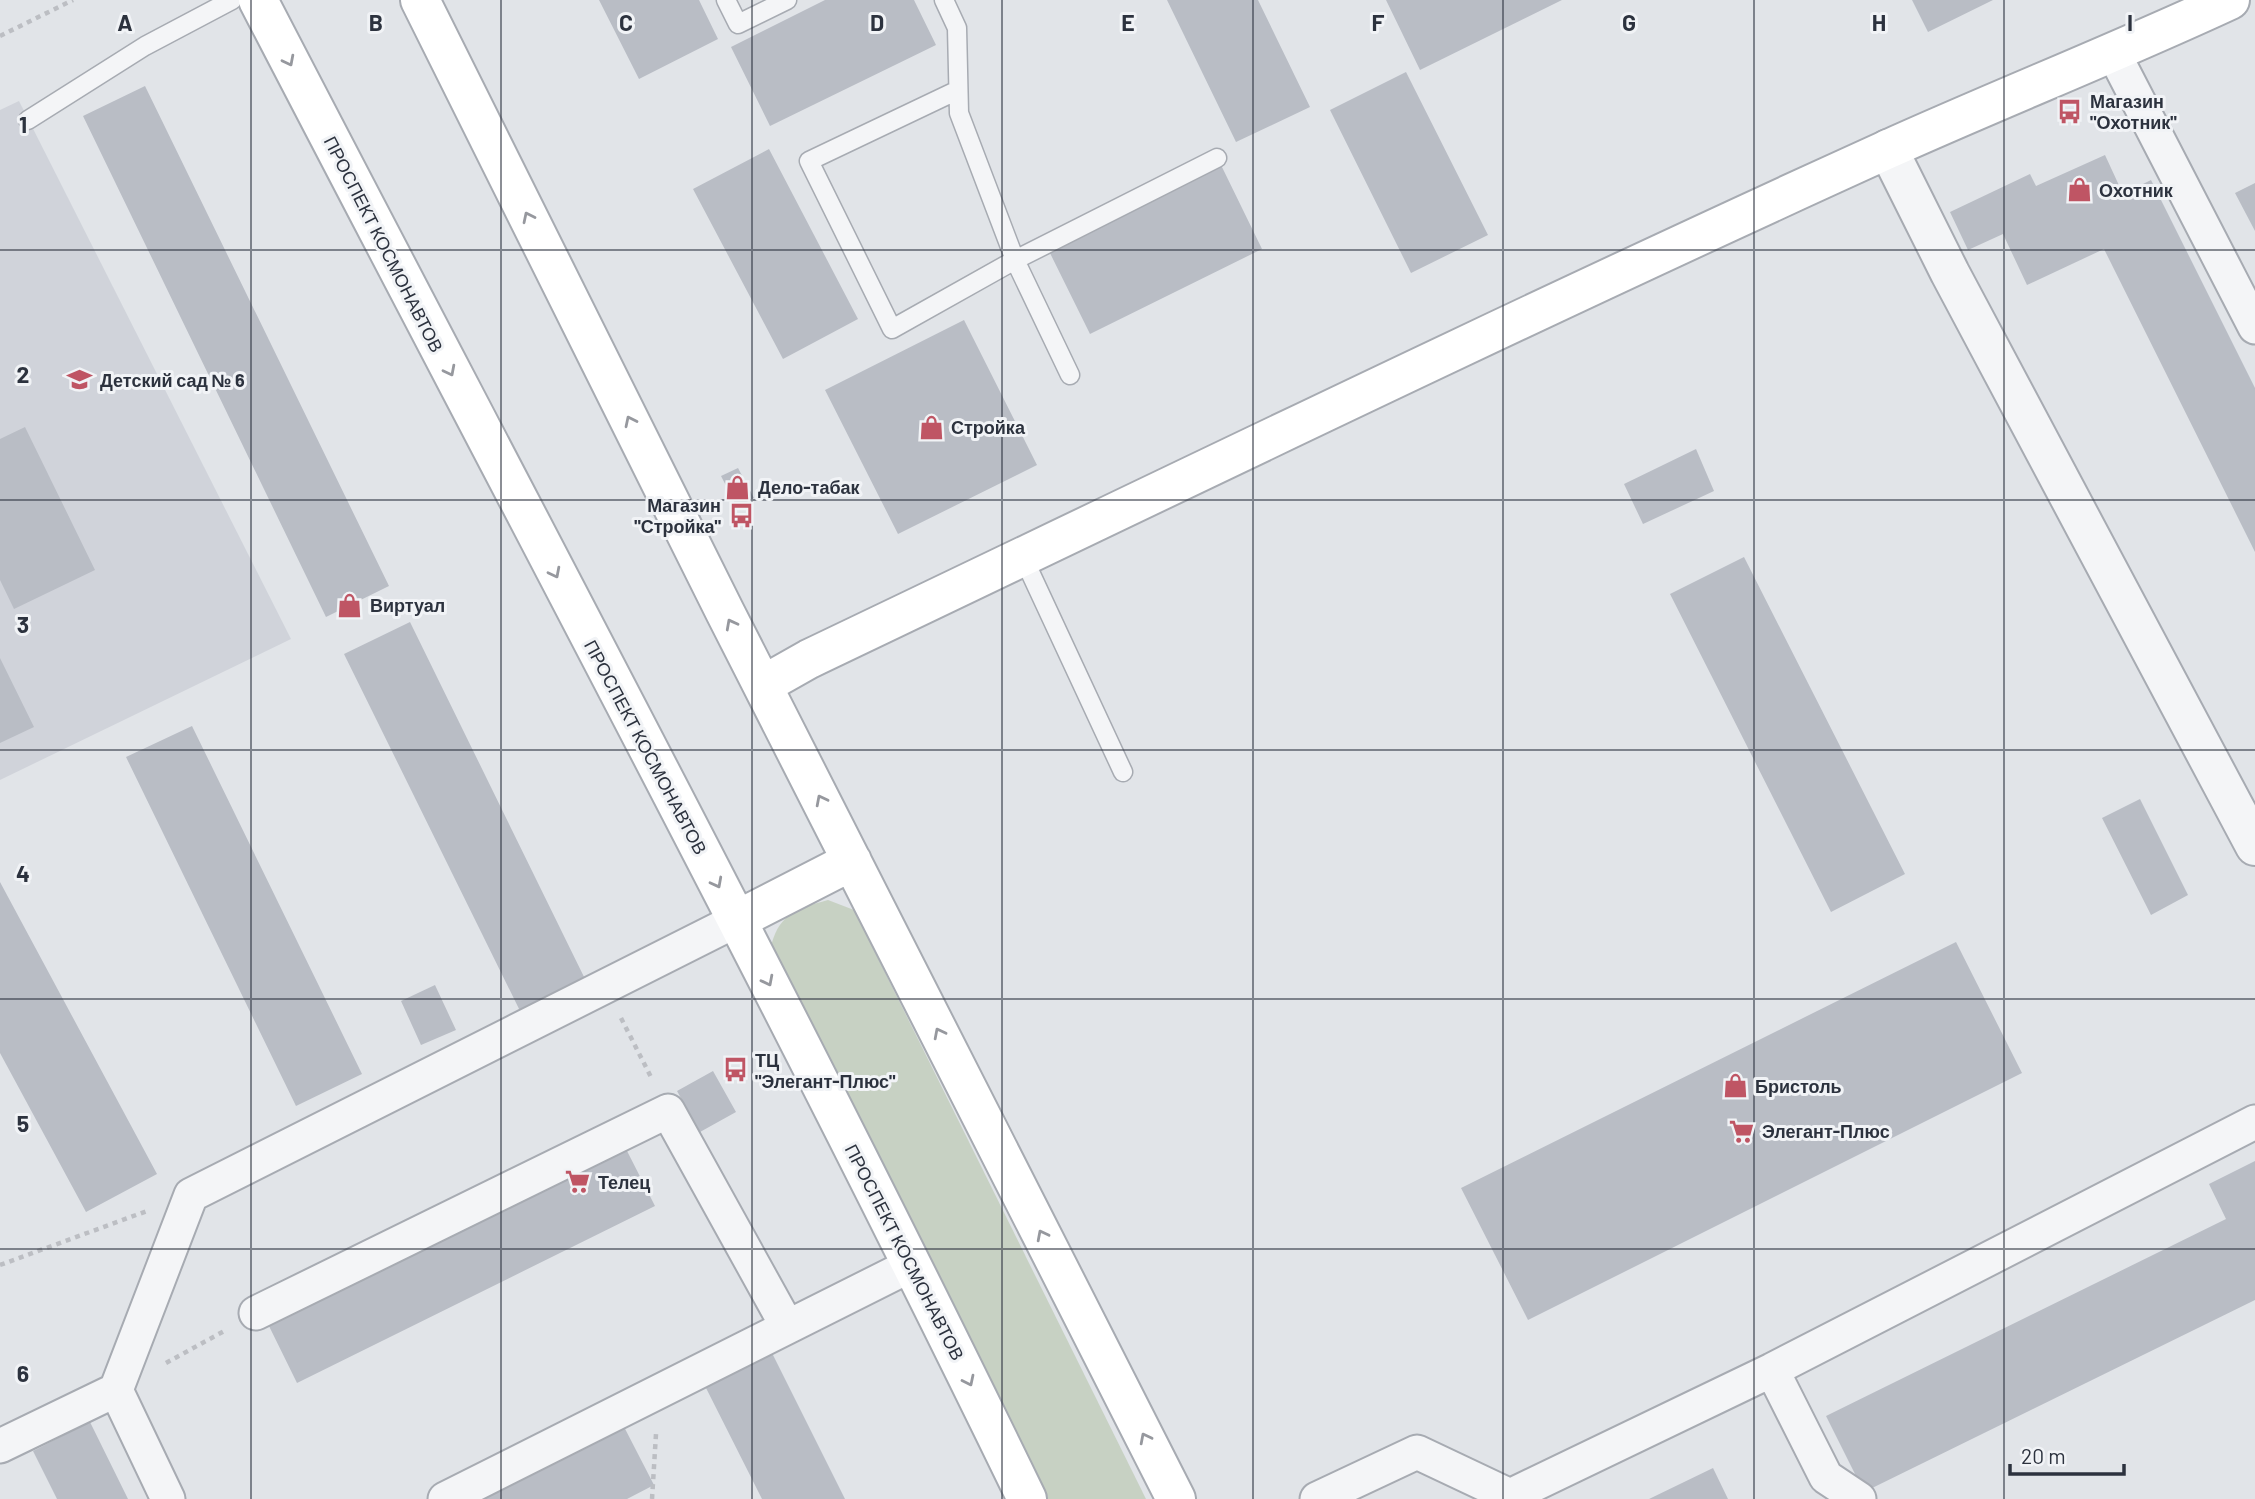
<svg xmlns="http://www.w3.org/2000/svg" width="2255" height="1499" font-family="Barlow,sans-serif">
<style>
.built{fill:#d0d3da}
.green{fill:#c7d1c3}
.building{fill:#b9bdc5}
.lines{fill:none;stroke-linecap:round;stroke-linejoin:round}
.service-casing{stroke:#a7abb2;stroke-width:21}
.minor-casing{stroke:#a7abb2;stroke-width:37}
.tertiary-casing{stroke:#a7abb2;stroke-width:42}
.secondary-casing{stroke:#a7abb2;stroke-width:42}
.path{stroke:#bcbec3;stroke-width:4.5;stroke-dasharray:5 5;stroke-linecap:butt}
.service{stroke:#f4f5f7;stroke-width:18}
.minor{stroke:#f4f5f7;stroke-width:33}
.tertiary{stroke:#f4f5f7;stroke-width:38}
.secondary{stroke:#fff;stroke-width:38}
.oneway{stroke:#96989e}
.grid{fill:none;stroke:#2c323e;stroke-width:2;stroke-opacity:0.55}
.labels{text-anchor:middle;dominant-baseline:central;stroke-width:6;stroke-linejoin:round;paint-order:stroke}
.poi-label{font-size:18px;font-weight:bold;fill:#2c323e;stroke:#f1f3f6;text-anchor:start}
.street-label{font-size:18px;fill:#2c323e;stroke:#f1f3f6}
.grid-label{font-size:23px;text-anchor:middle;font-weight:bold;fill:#2c323e;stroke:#f1f3f6;stroke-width:6;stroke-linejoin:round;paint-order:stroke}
</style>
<rect width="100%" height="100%" fill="#e1e4e8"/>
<path class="built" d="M19,101L291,639L0,780V110Z"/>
<path class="green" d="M828,900L854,910L1146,1499H1042L770,951C777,915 795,909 828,900Z"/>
<path class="building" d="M599,0H699L718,39L639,79Z
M825,0H914L936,45L770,126L731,47Z
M1167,0H1258L1310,107L1236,142Z
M1386,0H1562L1420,70Z
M1912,0H1993L1928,32Z
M1406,72L1488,235L1411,273L1330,110Z
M145,86L389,586L326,617L83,116Z
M769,149L858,319L783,359L693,189Z
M2105,155L2123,194L2151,180L2255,388V552L2104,249L2027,285L2003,234L1968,250L1950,212L2030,174L2036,186Z
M1221,165L1262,249L1090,334L1048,249Z
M2255,183V231L2235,193Z
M964,320L1037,465L898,534L825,390Z
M25,427L95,570L14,609L0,580V439Z
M1696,449L1714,491L1643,524L1624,484Z
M738,468L754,498L737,507L721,476Z
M1744,557L1905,874L1831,912L1670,594Z
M410,622L587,983L522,1015L344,654Z
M0,658L34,727L0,743Z
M192,726L362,1074L296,1106L126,757Z
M2140,799L2188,895L2151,915L2102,818Z
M0,882L157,1174L86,1212L0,1053Z
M1956,942L2022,1073L1528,1320L1461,1188Z
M435,985L456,1030L421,1045L401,1001Z
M713,1071L736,1112L700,1132L677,1091Z
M625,1147L655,1206L297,1383L268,1324Z
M2255,1161V1300L1864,1492L1826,1416L2226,1219L2209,1184Z
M772,1353L845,1499H762L705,1386Z
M621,1421L654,1485L627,1499H472Z
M90,1422L128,1499H57L33,1451Z
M1713,1468L1728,1499H1649Z"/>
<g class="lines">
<defs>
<path id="service" d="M726,0L738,24L787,0
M944,0L957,28L959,113L1015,260L1070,375
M958,90L809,161L892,329L1015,260L1217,158
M28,120L145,46L232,0
M1023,557L1123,772"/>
<path id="minor" d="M2114,54L2255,327
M256,1313L668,1111L787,1326
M1772,1370L1826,1477L1859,1499
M116,1390L168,1499
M0,1446L116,1390L191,1195L737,920
M445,1499L913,1264
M1317,1499L1417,1452L1510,1496L1772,1370L2255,1122"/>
<path id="tertiary" d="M1888,149L1950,273L2255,846"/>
<path id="secondary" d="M258,0C516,498 782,994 1027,1499
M420,0L725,612L1176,1499
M763,685L809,659C1167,488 1523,315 1884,151C1999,99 2116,53 2230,0
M737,920L852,861"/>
</defs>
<use href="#service" class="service-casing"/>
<use href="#minor" class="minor-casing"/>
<use href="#tertiary" class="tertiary-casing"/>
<use href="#secondary" class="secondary-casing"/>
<path class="path" d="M0,36L73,0
M621,1018L652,1079
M0,1265L147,1211
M166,1363L226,1330
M652,1499L656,1434"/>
<use href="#service" class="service"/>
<use href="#minor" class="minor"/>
<use href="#tertiary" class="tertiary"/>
<use href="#secondary" class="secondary"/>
</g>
<defs><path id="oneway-chevron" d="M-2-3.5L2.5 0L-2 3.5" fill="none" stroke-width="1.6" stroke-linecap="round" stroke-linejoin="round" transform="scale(1.75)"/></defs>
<g class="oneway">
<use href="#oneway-chevron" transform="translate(289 61) rotate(63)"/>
<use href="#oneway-chevron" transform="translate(528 217) rotate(-116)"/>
<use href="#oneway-chevron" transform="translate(450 371) rotate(63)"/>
<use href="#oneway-chevron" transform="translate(630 421) rotate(-116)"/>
<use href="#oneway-chevron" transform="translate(555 573) rotate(63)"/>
<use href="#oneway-chevron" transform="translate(731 624) rotate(-118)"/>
<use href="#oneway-chevron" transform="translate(821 800) rotate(-117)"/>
<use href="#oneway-chevron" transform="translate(717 883) rotate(62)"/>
<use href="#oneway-chevron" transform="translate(768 981) rotate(63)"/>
<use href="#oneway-chevron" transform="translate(939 1033) rotate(-117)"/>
<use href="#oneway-chevron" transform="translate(1042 1235) rotate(-117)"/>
<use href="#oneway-chevron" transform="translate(969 1381) rotate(64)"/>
<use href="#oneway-chevron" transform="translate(1145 1438) rotate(-117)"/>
</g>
<path class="grid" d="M251,0V1499M501,0V1499M752,0V1499M1002,0V1499M1253,0V1499M1503,0V1499M1754,0V1499M2004,0V1499M0,250H2255M0,500H2255M0,750H2255M0,999H2255M0,1249H2255"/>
<defs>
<symbol id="bus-bare" viewBox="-9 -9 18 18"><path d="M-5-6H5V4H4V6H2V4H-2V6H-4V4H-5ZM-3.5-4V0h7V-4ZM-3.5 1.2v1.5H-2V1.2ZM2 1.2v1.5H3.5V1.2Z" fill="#bf5564" stroke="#f1f3f6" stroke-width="2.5" paint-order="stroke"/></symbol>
<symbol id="shop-bare" viewBox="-9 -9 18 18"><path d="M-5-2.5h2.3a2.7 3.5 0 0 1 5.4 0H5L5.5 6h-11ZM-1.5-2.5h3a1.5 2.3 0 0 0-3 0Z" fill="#bf5564" stroke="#f1f3f6" stroke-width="2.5" paint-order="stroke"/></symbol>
<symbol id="school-bare" viewBox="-9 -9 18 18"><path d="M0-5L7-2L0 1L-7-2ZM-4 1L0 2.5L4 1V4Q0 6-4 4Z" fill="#bf5564" stroke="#f1f3f6" stroke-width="2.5" paint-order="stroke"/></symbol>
<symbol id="supermarket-bare" viewBox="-9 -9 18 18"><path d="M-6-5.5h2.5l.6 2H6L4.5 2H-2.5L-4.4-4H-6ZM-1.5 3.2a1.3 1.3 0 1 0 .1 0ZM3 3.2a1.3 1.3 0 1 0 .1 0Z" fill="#bf5564" stroke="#f1f3f6" stroke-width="2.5" paint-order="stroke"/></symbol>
</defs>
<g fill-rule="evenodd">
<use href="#bus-bare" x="2052" y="94" width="35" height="35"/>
<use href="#shop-bare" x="2062" y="172" width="35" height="35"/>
<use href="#school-bare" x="62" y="362" width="35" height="35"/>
<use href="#shop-bare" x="914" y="410" width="35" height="35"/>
<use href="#shop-bare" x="720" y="470" width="35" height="35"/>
<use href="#bus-bare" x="724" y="498" width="35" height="35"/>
<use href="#shop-bare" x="332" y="588" width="35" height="35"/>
<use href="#bus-bare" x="718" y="1052" width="35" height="35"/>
<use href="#shop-bare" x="1718" y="1068" width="35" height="35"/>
<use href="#supermarket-bare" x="1724" y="1114" width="35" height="35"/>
<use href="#supermarket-bare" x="560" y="1164" width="35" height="35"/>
</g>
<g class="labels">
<g class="poi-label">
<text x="2090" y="101">Магазин<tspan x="2090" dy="21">"Охотник"</tspan></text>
<text x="2099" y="190">Охотник</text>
<text x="100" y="380">Детский сад № 6</text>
<text x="951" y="427">Стройка</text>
<text x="758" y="487">Дело-табак</text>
<text x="721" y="505" text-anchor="end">Магазин<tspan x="721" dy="21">"Стройка"</tspan></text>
<text x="370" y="605">Виртуал</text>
<text x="755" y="1060">ТЦ<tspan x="755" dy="21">"Элегант-Плюс"</tspan></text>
<text x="1755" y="1086">Бристоль</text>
<text x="1762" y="1131">Элегант-Плюс</text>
<text x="598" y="1182">Телец</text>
</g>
<g class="street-label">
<text transform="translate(384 244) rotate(63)">ПРОСПЕКТ КОСМОНАВТОВ</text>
<text transform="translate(646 747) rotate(62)">ПРОСПЕКТ КОСМОНАВТОВ</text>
<text transform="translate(905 1252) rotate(63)">ПРОСПЕКТ КОСМОНАВТОВ</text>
</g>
</g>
<g class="grid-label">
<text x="125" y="31">A</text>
<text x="376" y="31">B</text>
<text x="626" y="31">C</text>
<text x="877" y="31">D</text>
<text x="1128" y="31">E</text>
<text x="1378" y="31">F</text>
<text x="1629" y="31">G</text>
<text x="1879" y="31">H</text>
<text x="2130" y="31">I</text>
<text x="23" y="133">1</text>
<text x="23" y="383">2</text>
<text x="23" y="633">3</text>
<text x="23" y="882">4</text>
<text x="23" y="1132">5</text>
<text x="23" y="1382">6</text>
</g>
<path d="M2010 1464v10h114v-10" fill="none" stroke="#2c323e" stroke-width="3.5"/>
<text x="2021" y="1464" font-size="21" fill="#2c323e" stroke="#f1f3f6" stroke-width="5" paint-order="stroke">20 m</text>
</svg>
